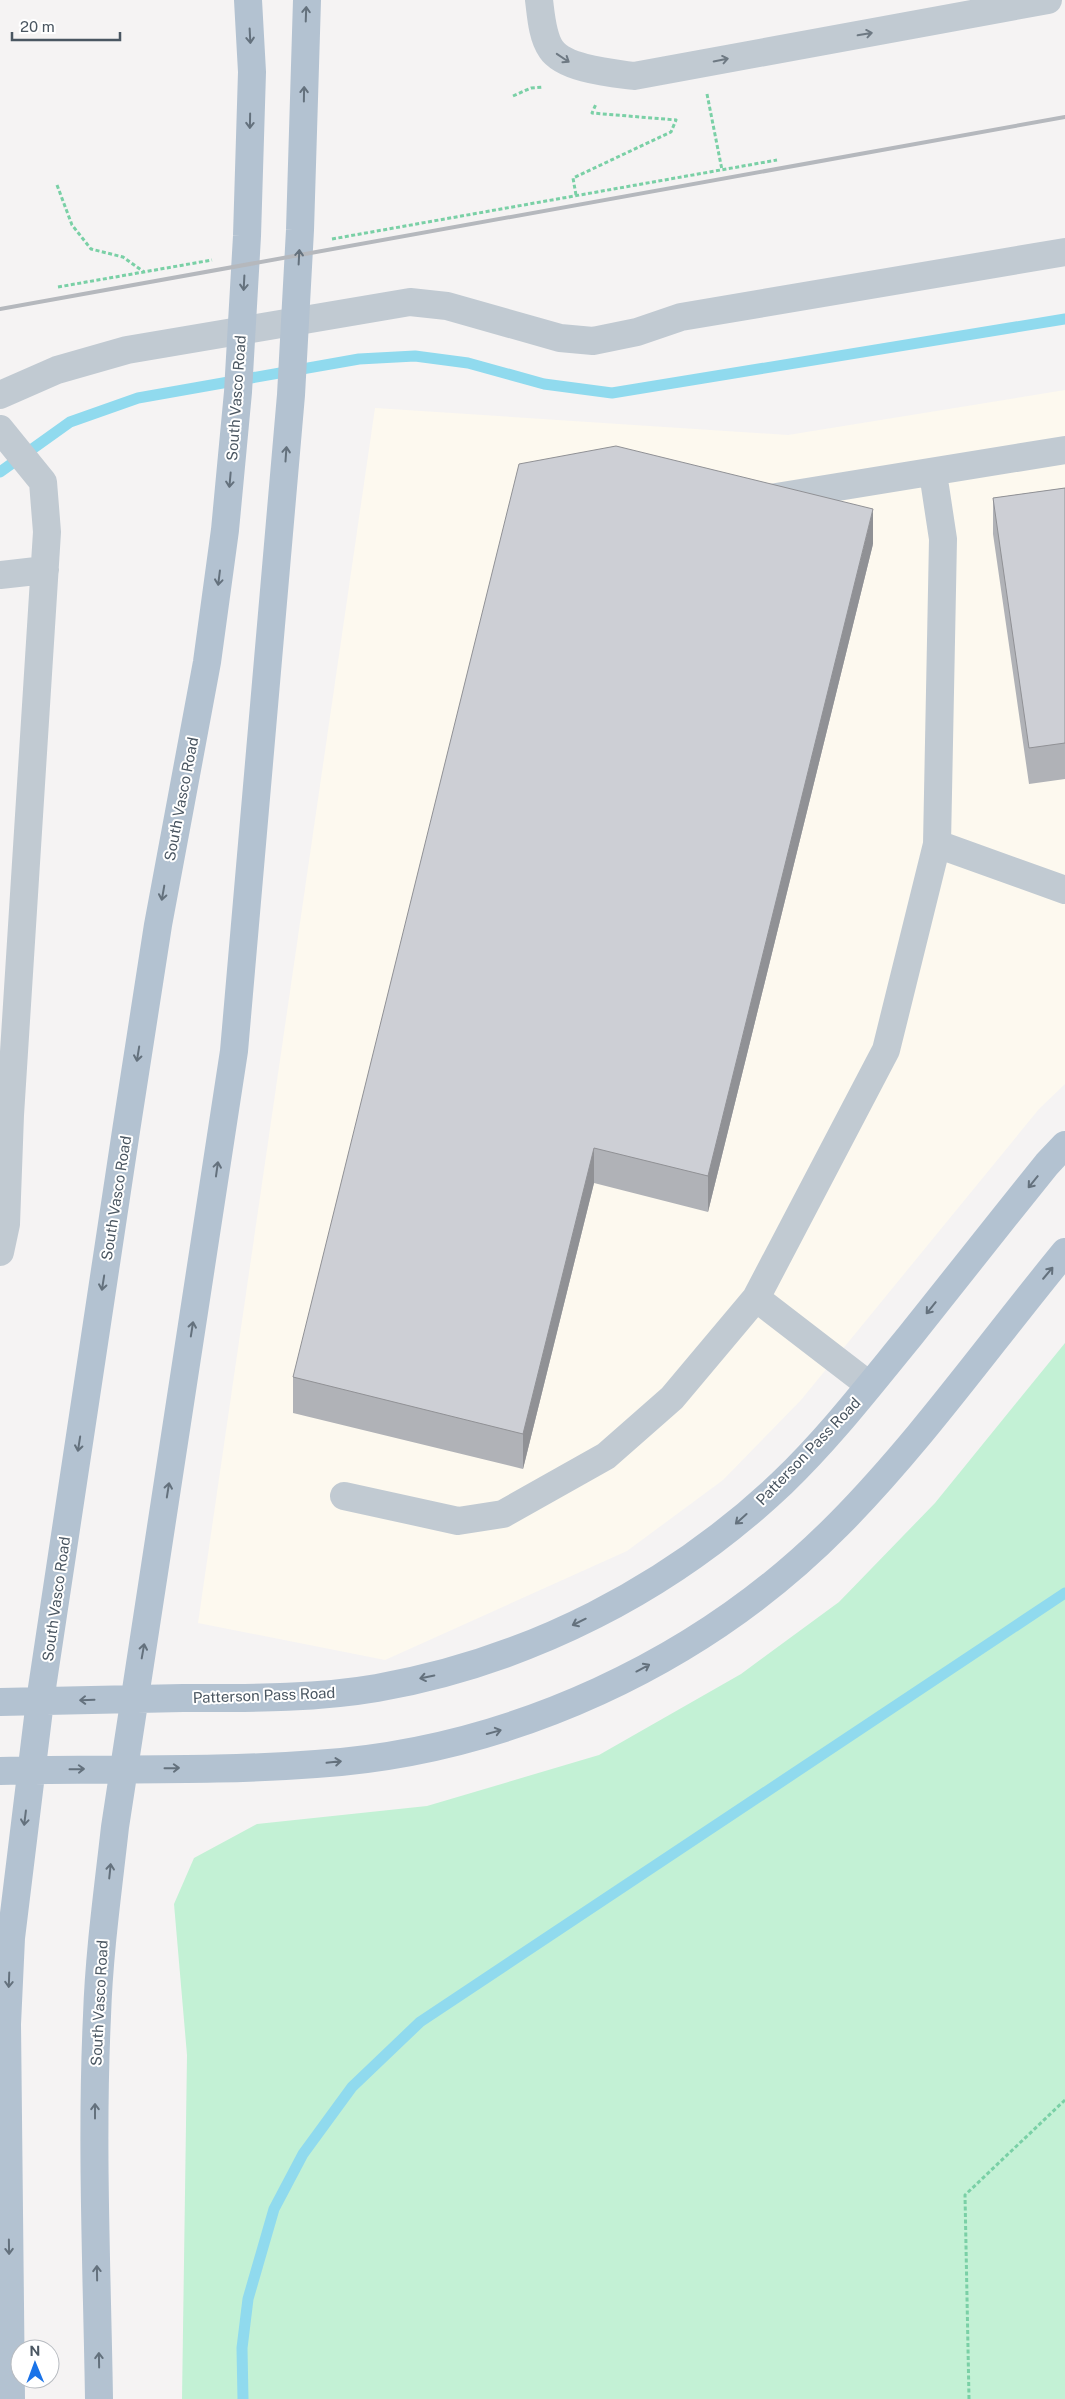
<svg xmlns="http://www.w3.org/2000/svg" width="1065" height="2399" font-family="'Public Sans',sans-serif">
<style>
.commercial{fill:#fdf9ef}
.green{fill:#c3f1d5}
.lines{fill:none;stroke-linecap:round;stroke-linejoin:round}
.stream{stroke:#90daee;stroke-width:11}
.path{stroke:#7ad0a6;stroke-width:3;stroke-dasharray:4 2.5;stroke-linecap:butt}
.minor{stroke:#c1cad2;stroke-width:28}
.major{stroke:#b3c2d1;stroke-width:28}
.rail{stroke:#b5b8bd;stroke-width:4}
.wall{fill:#b0b2b7}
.shaded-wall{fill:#909195}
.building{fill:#cdcfd5;stroke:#909195}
.oneway{stroke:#64717d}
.oneway2{stroke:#6e7983}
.labels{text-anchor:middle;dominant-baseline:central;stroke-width:4;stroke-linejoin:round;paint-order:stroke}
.street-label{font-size:15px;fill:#4a5661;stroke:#fff}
</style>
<rect width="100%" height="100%" fill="#f5f3f3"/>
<path class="commercial" d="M1065,390V1084L1039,1109L801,1400L723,1480L627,1551L385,1660L198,1623L375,408L788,435Z"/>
<path class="green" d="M1065,1343V2399H182L187,2055L174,1904L194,1858L257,1824L427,1806L599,1755L741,1674L839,1602L935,1503Z"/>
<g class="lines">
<path class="stream" d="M0,472L70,422L138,398L359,359L415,356L468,363L544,384L612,393L1065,319
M243,2399L242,2348L248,2299L274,2209L303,2154L352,2087L420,2022L1065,1593"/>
<path class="path" d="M707,94L722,170
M513,96L531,88L543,87
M57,185L72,225L91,249L123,257L144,272
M576,195L573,178L671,132L676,120L592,113L596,104
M332,239L777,160
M58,287L212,260
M969,2399L965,2195L1065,2100"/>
<path class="minor" d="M539,0C541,15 542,36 551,49C564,69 612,73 634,76L1048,0
M0,395L57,370L127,350L410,302L447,306L560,338L593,341L637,332L681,317L1065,252
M0,429L43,482L47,532L10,1115L6,1224L0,1252
M770,498L1065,450
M0,575L45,570
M937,844L1065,890
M756,1298L869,1385
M344,1496L458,1521L503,1514L606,1456L672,1398L756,1298L886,1050L937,844L943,539L933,473"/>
<path class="major" d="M0,1702C61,1701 122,1699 183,1698C247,1698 313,1699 377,1688C529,1661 670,1589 782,1483C829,1438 869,1386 910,1336C956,1278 1001,1221 1047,1164L1065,1145
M0,1771C105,1768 211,1772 316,1764C510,1751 702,1663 839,1524C921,1441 990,1343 1065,1252
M11,2399L7,2024L11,1938L40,1701L126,1131L158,925L207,662L225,530L238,392L247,236L252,72L248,0
M99,2399C97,2272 91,2143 97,2016C99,1953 108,1890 115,1827L234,1051L291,395L300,230L307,0"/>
<path class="rail" d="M0,309L1065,117"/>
</g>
<path class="wall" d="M1065,488V779L1029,784L993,534V498Z
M873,544L708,1212L594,1183L523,1469L293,1413V1377Z"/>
<path class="shaded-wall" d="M873,509V544L708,1212V1176Z
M594,1148V1183L523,1469V1434Z"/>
<path class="building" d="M616,446L873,509L708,1176L594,1148L523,1434L293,1377L519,464Z
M1065,488V743L1029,748L993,498Z"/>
<defs><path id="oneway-shaft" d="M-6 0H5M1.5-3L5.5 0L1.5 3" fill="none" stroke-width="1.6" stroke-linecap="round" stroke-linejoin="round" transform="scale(1.25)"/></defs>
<g class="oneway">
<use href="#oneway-shaft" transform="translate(306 14) rotate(-88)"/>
<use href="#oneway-shaft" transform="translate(250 36) rotate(87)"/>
<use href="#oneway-shaft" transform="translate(304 94) rotate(-89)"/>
<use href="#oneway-shaft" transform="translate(250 121) rotate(91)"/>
<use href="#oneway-shaft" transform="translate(299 257) rotate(-87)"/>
<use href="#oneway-shaft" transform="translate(244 283) rotate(93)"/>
<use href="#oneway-shaft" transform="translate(286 454) rotate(-86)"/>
<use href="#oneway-shaft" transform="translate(230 480) rotate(95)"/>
<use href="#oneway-shaft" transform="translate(219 578) rotate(97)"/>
<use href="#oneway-shaft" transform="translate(163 893) rotate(100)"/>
<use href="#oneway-shaft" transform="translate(138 1054) rotate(99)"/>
<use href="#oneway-shaft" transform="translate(217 1169) rotate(-82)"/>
<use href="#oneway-shaft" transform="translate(1033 1182) rotate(129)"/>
<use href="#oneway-shaft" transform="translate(1048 1273) rotate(-50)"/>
<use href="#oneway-shaft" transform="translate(103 1283) rotate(99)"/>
<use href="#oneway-shaft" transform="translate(931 1308) rotate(129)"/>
<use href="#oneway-shaft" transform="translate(192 1329) rotate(-81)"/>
<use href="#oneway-shaft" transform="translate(79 1444) rotate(99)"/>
<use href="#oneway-shaft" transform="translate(168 1490) rotate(-81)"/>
<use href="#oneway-shaft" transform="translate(741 1519) rotate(138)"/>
<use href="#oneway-shaft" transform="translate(579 1622) rotate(154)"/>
<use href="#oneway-shaft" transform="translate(143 1651) rotate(-80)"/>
<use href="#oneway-shaft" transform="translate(643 1668) rotate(-28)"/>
<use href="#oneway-shaft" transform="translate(427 1677) rotate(168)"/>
<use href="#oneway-shaft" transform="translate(87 1700) rotate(178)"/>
<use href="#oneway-shaft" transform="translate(494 1732) rotate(-15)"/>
<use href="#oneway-shaft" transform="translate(334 1762) rotate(-6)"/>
<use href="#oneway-shaft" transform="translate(172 1768) rotate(-1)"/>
<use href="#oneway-shaft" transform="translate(77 1769) rotate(-1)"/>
<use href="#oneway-shaft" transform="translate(25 1818) rotate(97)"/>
<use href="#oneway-shaft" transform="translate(110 1871) rotate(-84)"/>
<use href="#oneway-shaft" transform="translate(9 1980) rotate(92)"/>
<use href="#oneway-shaft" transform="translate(95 2111) rotate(-90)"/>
<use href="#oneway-shaft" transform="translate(9 2247) rotate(89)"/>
<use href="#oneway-shaft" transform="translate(97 2273) rotate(-91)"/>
<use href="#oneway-shaft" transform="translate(99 2360) rotate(-91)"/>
</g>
<g class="oneway2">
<use href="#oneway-shaft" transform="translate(865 34) rotate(-10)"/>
<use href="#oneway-shaft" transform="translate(563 58) rotate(34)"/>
<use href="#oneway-shaft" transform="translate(721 60) rotate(-11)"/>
</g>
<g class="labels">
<g class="street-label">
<text transform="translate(236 398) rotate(-86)">South Vasco Road</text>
<text transform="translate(181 799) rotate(-79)">South Vasco Road</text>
<text transform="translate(116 1198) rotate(-81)">South Vasco Road</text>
<text transform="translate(808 1451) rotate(-46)">Patterson Pass Road</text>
<text transform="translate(56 1599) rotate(-82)">South Vasco Road</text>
<text transform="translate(264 1695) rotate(-2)">Patterson Pass Road</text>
<text transform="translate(99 2003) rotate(-87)">South Vasco Road</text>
</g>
</g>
<g transform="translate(35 2364) rotate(359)"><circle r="24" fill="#ffffff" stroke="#b7bbc0"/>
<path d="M0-4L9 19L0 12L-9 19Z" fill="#1a73e8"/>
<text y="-8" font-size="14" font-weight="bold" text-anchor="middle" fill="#4a5661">N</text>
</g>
<path d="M12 32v8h108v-8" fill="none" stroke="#4a5661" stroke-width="2.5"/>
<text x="20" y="32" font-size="15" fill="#4a5661" stroke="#ffffff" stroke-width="4" paint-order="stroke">20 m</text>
</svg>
